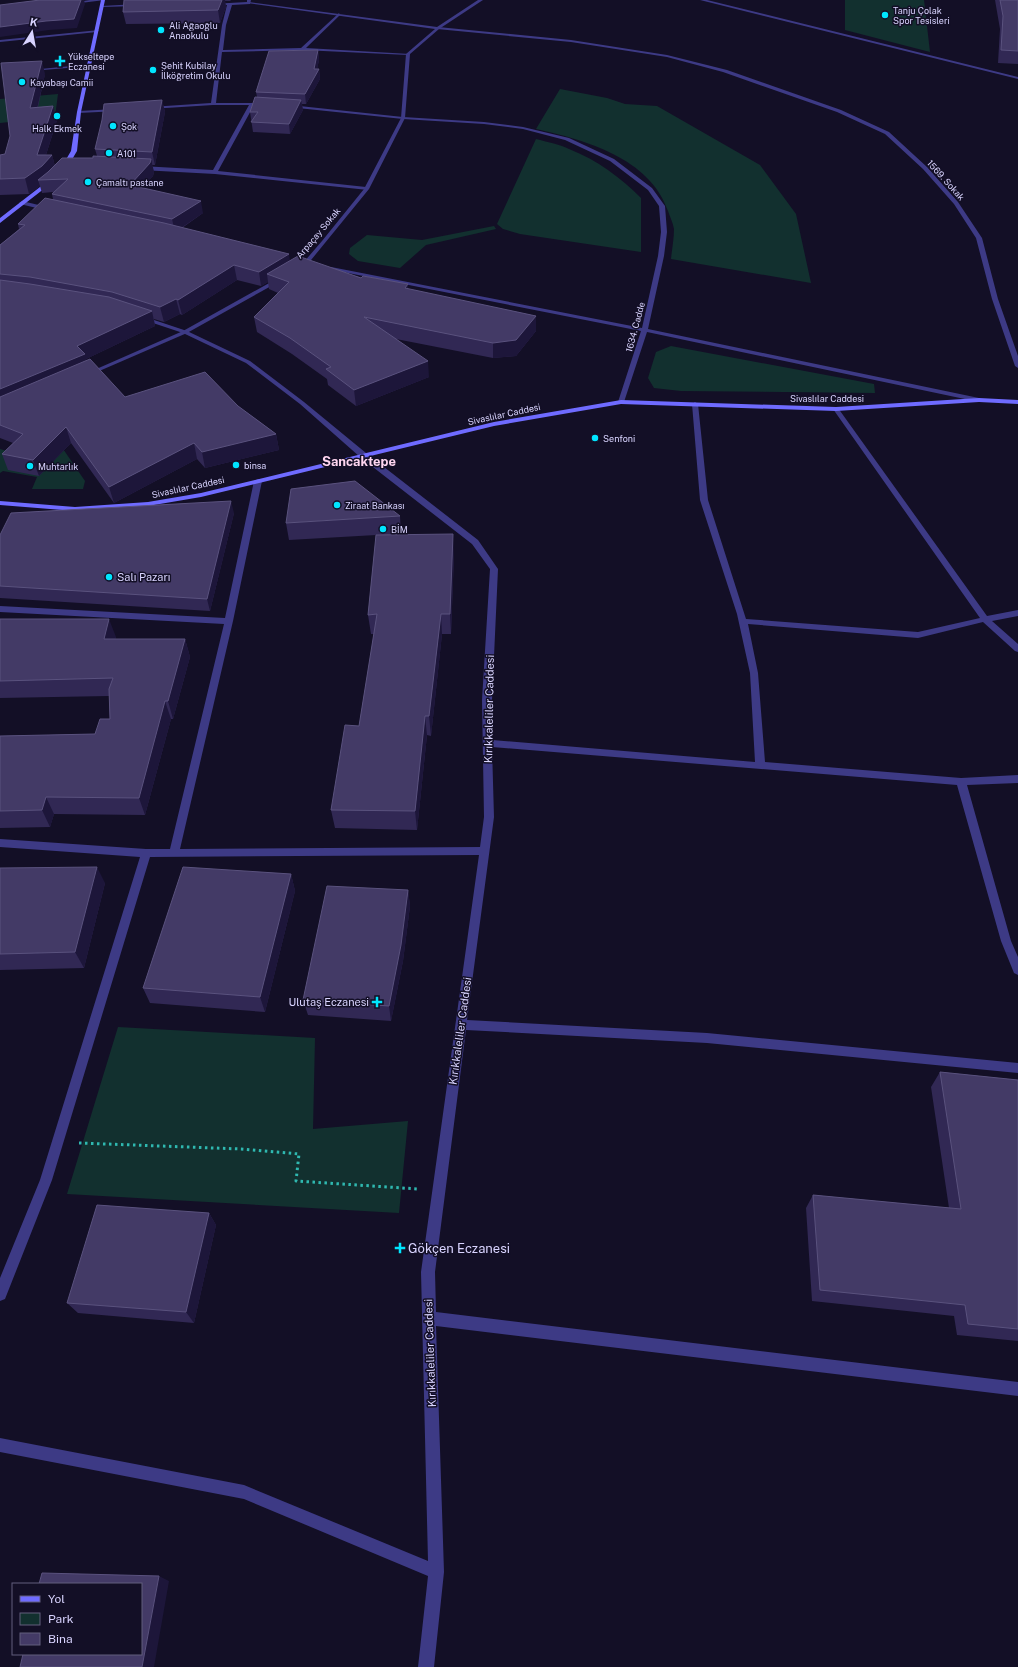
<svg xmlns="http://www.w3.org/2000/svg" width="1018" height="1667" font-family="'Public Sans',sans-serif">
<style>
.green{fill:#12302f}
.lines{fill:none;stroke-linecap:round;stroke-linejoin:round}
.path{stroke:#2fb8b0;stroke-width:3;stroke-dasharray:2.5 3.5;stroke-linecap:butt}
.minor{fill:#3d3a85;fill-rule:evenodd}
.tertiary{fill:#3d3a85;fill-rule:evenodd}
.secondary{fill:#6f6bff;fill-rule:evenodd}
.wall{fill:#312854}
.shaded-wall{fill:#1d163a}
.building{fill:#433a66;stroke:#5a527e}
.poi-dot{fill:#00e5ff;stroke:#130f26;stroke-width:1.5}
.labels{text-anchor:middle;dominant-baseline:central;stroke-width:3;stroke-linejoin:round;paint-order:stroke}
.far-poi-label{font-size:9px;fill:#d9d4ff;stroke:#130f26;text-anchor:start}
.far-street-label{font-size:9px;fill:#d9d4ff;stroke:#130f26}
.poi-label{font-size:11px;fill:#d9d4ff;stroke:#130f26;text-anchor:start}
.street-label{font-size:11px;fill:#d9d4ff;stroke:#130f26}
.far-district-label{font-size:13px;font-weight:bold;fill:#ffd6f0;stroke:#130f26}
.near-poi-label{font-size:13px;fill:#d9d4ff;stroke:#130f26;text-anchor:start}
</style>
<rect width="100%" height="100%" fill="#130f26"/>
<path class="green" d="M845,0H924L930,52L845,30Z
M560,89L607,98L625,104L657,106L760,165L796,214L811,283L671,259C672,249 674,239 674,229C673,223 670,217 668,211C650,158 585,140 536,129Z
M58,94L55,117L0,123V99Z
M536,139C547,142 559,144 569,149C597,160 620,177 641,198V252L520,234L503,229L497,224Z
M494,226L496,229L426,245L400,268L358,261L349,254L350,248L367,235L422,240Z
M671,346L874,384L875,393L681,391L654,388L648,378L656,352Z
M59,443L85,481L83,489H32L37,477L3,471L0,473V449L17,454Z
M118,1027L315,1038L313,1129L408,1121L399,1213L67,1194Z"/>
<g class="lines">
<path class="path" d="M79,1143L241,1149L299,1154L296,1181L418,1189"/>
<path class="minor" d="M90,0H105L72,4L70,3Z
M247,0H251L250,4L232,5L226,25L223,50L301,48L339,13L340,15L306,48L410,54L408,55L302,50L222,52L216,103H266L268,104L254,105L218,171L366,187L368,188V190L215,174L141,170L138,168L141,166L213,170L249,105H213L150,109L148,108L150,107L211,103L222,25L227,5L211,4L247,2Z
M138,4L137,6L103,7L101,6Z
M438,27L571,40L667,55L727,70L841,110L889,132L927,167L958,202L982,238L998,299L1018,356V368L1015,366L992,299L976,238L954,204L923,169L885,134L837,112L723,72L667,57L571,42L437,29Z
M99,30L97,32L0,42V40Z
M92,64L90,66L32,71L30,70Z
M290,105L403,117L484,122L523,127L569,138L614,159L652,188L665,206L667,232L664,256L648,329L979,398L982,400L979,402L647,332L624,402L619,403L618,402L641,331L328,269L331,267L642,328L658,256L661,232L659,206L648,190L610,161L565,140L523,129L484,124L403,119L288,107Z
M116,109L118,111L79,113L77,112L79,111Z
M22,201L51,208L52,209L49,211L20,204L19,203Z
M141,317H145L187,331L250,361L304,402L366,453L478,540L498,569L492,700V740L755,762L750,673L737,614L700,500L692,404L695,402L698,404L708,500L746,619L918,632L980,618L833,409L836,407L838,408L987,616L1018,610V616L992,621L1018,644V652L1015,651L983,622L918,638L748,624L758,673L765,762L961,778L1018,775V783L967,785L1011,941L1018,957V975L1014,973L1001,941L957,785L492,747L494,817L467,1020L707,1033L1018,1063V1073L707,1043L466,1030L435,1272L436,1312L1018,1382V1396L436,1326L444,1572L434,1667H418L428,1576L244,1499L0,1452V1438L244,1485L428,1561L421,1272L479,855L150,857L52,1180L5,1299L0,1301V1278L40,1180L140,857L0,847V839L146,849H170L224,624L0,612V606L225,618L254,481L258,479H261L262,481L233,621L180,849L480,847L484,817L482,700L490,569L472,544L360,457L300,404L246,363L183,333L141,319Z"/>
<path class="tertiary" d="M478,0H483L439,29L410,54L405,118L369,189L307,265L300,269H296V267L303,263L322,241L364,189L401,118L406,54L435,29L247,3L249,2L437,27Z
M700,0H707L1018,77V79Z
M280,277L283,279L282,280L187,333L90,375L85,374L183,331Z"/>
<path class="secondary" d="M101,0H105L81,112L77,151L67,168L64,170L61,168L71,151L77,112Z
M49,180L54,181L0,223V218Z
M979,398L1018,400V404L979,402L836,411L621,404L494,426L201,497L148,506L75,511L0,505V501L75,507L148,502L201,493L494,422L621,400L836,407Z"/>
</g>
<path class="wall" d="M124,0H231L230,1H225L226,7L220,23L126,24L123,12Z
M995,0H1018V64L998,63L1000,29Z
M318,50L319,60L317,69H319L320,79L306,104H302L303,110L290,134L253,132L250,112L257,97L256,92Z
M45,74L38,107L53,106L57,120L46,155H52L55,166L93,158L97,156L95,149L162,100L165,112L155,165H152L154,172L153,176L142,187L203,213L182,228L290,260L408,289L536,316V331L516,356L493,358L396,339L429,377L356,406L328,385L327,379L292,354L257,332L254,317L278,293L269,289L268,282L261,286L237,280L182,315L180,314L164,322L154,319L155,326L86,359L87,361L125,397L238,406L276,434L279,450L205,468L197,459L114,503L71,443L39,476L8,470L2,454L13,443L0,438V245L19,229L18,224L53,199L52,194L53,192L42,193L40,186L29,194L0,195V155L5,154Z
M234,513L210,611L0,598V535Z
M400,516L401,534L389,535L454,554L451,634H442L431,736L427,735L417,830L335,828L331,810L359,726L374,634H371L368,615L376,535L289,540L286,523Z
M0,619L116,637L115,639H185L190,657L173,719H171L145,815L54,814L50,827L0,828V736L95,734L110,719L109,696L0,698Z
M0,868L105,883L84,968L0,970Z
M291,874L295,891L265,1012L150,1003L143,988Z
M408,890L410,906L403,961L391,1021L308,1015L303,1000Z
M940,1072L1018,1080V1341L957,1335L954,1316L812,1301L806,1208L813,1195L949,1208L931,1087Z
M209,1213L216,1225L194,1323L78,1313L67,1303Z"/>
<path class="shaded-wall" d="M81,0H84L85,4L77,28L49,30L0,37V27Z
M222,0H225L226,7L220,23L218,10Z
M318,50L319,60L316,75L319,69L320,79L306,104L305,94L314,69Z
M42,61L45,74L34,122L30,108Z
M162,100L165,112L155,165L152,152Z
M301,100L303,110L290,134L289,124Z
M53,106L57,120L43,164L52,155L56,170L38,180L40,186L29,194L25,178L37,155Z
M151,159L154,172L153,176L133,197L130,185Z
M201,201L203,213L175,232L172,219Z
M289,254L291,268L267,274L268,282L261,286L259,272Z
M234,265L237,280L182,315L178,300Z
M408,284L409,300L405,288Z
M176,299L180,314L164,322L160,307Z
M152,311L155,326L86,359L90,369L0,407V389L77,346Z
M536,316V331L516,356L493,358V343Z
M428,361L429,377L356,406L354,390Z
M66,427L71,443L39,476L33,460Z
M276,434L279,450L205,468L202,452Z
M194,443L197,459L114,503L109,487Z
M231,501L234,513L210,611L207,599Z
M453,534L454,554L451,634L450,614Z
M441,614L442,634L431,736L429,716Z
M109,619L116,637L110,657L104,639Z
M185,639L190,657L173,719L168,701Z
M165,701L171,719L145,815L139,798Z
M425,716L427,735L417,830L415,811Z
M46,797L54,814L50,827L42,810Z
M97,867L105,883L84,968L75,952Z
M291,874L295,891L265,1012L260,997Z
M408,890L410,906L403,961L391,1021L389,1006Z
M209,1213L216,1225L194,1323L186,1312Z
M159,1576L169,1581L154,1667H142Z"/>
<path class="building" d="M40,0H81L74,19L46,21L0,27V5Z
M124,0H222L218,10L123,12Z
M1000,0H1018V51L1001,50L1003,16Z
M318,50L314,69H319L305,94L256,92L269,51Z
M42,61L30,108L53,106L37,155H52L42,166L25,178L0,179V155L5,154L10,136L1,63Z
M255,97L301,100L289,124L251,122L258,112H250Z
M162,100L152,152L95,149L102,120L104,104Z
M93,156L151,159L150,163L130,185L201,201L172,219L52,194L68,179L38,180L48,172L62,158H93Z
M45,198L164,223L289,254L259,272L234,265L178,300L176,299L160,307L112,292L30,277L0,274V245L25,225L18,224Z
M298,256L361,278L363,276L408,284L405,288L536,316L516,340L493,343L364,317L428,361L354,390L326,369L331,367L290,338L254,317L289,282L267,274Z
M0,280L30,284L109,297L152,311L77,346L85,354L0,389Z
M90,359L125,397L205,372L238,406L276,434L202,452L194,443L109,487L66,427L33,460L2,454L23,434L0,425V397Z
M355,481L400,516L286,523L291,489Z
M231,501L207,599L0,586V535L11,513Z
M453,534L450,614H441L429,716H425L415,811L331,810L345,725L359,726L377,614L368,615L376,535Z
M0,619H109L104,639H185L168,701H165L139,798L46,797L42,810L0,811V736L95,734L100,719H110L109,689L113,678L0,681Z
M97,867L75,952L0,954V868Z
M183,867L291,874L260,997L143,988Z
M327,886L408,890L401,945L389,1006L303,1000Z
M940,1072L1018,1080V1329L968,1324L965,1305L820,1290L813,1195L961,1209Z
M97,1205L209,1213L186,1312L67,1303Z
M42,1573L159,1576L142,1667H20L23,1654H141V1584H39Z"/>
<g class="poi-dot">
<circle cx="885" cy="15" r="4"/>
<circle cx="161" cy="30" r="4"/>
<path d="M58 55h4v4h4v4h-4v4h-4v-4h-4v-4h4z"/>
<circle cx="153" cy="70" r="4"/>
<circle cx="22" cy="82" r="4"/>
<circle cx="57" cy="116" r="4"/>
<circle cx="113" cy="126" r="4"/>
<circle cx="109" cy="153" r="4"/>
<circle cx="88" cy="182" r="4"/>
<circle cx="595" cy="438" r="4"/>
<circle cx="236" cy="465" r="4"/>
<circle cx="30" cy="466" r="4"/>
<circle cx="337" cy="505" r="4"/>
<circle cx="383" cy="529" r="4"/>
<circle cx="109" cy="577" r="4"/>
<path d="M375 996h4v4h4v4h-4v4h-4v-4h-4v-4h4z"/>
<path d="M398 1242h4v4h4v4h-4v4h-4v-4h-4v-4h4z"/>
</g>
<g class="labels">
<g class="far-poi-label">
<text x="893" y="10">Tanju Çolak<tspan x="893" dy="10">Spor Tesisleri</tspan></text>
<text x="169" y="25">Ali Ağaoğlu<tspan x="169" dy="10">Anaokulu</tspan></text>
<text x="68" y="56">Yükseltepe<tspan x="68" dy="10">Eczanesi</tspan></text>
<text x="161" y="65">Şehit Kubilay<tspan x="161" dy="10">İlköğretim Okulu</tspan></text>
<text x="30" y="82">Kayabaşı Camii</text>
<text x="121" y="126">Şok</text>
<text x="57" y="128" text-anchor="middle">Halk Ekmek</text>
<text x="117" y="153">A101</text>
<text x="96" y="182">Çamaltı pastane</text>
<text x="603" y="438">Senfoni</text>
<text x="244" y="465">binsa</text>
<text x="38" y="466">Muhtarlık</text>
<text x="345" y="505">Ziraat Bankası</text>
<text x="391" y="529">BİM</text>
</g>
<g class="far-street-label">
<text transform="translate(946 180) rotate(48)">1569. Sokak</text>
<text transform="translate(318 233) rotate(-50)">Arpaçay Sokak</text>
<text transform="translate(635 327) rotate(-75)">1634. Cadde</text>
<text x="827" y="398">Sivaslılar Caddesi</text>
<text transform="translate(504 414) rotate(-12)">Sivaslılar Caddesi</text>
<text transform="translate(188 487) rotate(-12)">Sivaslılar Caddesi</text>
</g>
<g class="poi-label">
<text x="117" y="577">Salı Pazarı</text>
<text x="369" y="1002" text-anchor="end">Ulutaş Eczanesi</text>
</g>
<g class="street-label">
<text transform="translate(489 709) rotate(-89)">Kırıkkaleliler Caddesi</text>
<text transform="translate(460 1031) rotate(-82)">Kırıkkaleliler Caddesi</text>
<text transform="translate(430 1353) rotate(-92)">Kırıkkaleliler Caddesi</text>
</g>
<g class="far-district-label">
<text x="359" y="461">Sancaktepe</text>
</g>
<g class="near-poi-label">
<text x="408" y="1248">Gökçen Eczanesi</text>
</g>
</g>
<rect x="12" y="1583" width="130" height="72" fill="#130f26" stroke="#625e7d"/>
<rect x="20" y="1596" width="20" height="6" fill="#6f6bff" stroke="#625e7d"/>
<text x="48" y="1603" font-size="12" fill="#d9d4ff">Yol</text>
<rect x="20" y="1613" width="20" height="12" fill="#12302f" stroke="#625e7d"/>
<text x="48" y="1623" font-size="12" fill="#d9d4ff">Park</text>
<rect x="20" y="1633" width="20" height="12" fill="#433a66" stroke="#625e7d"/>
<text x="48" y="1643" font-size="12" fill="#d9d4ff">Bina</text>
<g transform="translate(32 32) rotate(11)" stroke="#130f26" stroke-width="3" paint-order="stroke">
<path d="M0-3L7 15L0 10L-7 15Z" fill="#d9d4ff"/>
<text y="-6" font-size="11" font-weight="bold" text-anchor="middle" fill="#d9d4ff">K</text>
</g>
</svg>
